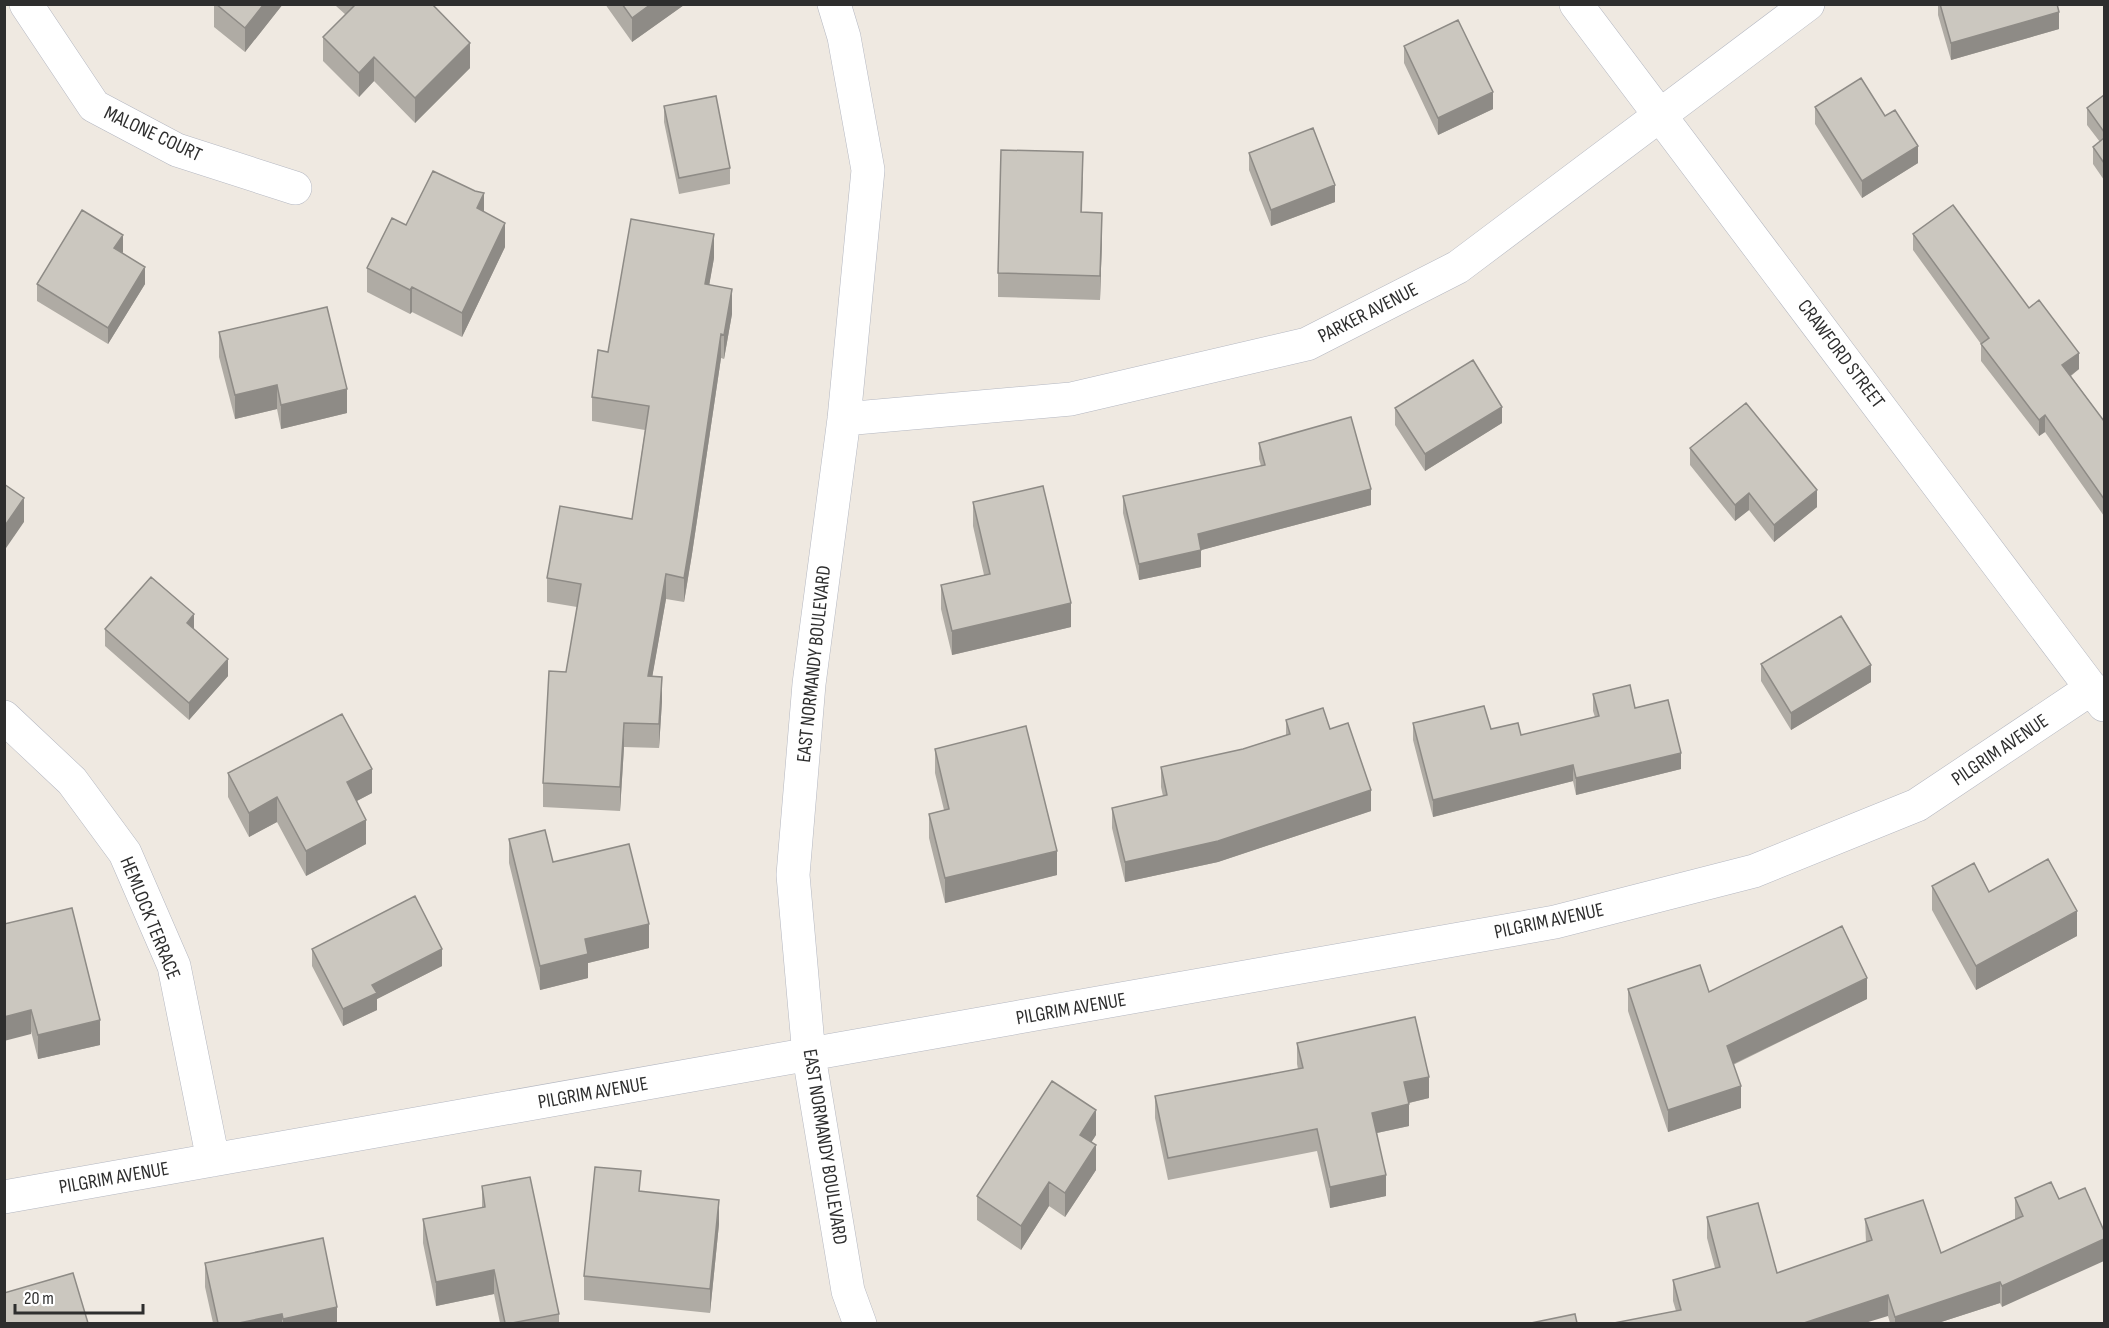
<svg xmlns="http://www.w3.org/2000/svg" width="2109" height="1328" font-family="'Sofia Sans Condensed',sans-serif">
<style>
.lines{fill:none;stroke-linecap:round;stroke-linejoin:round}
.minor-casing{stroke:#b4b7c1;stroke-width:34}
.minor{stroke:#fff;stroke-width:33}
.wall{fill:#afaba4}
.shaded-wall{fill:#8e8b86}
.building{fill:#cbc7bf;stroke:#8e8b86;stroke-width:1.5}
.labels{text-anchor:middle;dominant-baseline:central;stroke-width:6;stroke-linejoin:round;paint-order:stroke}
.street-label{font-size:20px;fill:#2e2e2e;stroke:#fff}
</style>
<rect width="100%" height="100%" fill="#efe9e1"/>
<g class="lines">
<defs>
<path id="minor" d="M26,4L94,106L177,150L295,188
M834,4L844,37L868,170L844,419L809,684L793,875L809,1056L848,1291L860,1324
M1576,4L2104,705
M844,419L1071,399L1307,344L1458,267L1808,4
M4,717L72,781L125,853L174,966L213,1160
M4,1197L1555,922L1754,871L1917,805L2092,688"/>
</defs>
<use href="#minor" class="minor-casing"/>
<use href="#minor" class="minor"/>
</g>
<path class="wall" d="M214,4H283L245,52L214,27Z
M336,4H432L470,68L415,123L374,81L359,97L323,61V37L346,15L336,6Z
M605,4H684V5L632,42Z
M1938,4H2057L2059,29L1951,60L1938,15Z
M1404,46L1493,109L1438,135L1404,63Z
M2104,95V180L2093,164V147L2100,142L2087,125V108Z
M664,106L730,168V184L679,194L664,122Z
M1815,107L1885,116L1918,163L1862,198L1815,124Z
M1249,153L1335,202L1271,226L1249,170Z
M1083,176L1082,212L1102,237L1100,300L998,297V273Z
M484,212L505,247L462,337L412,312L410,314L367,292V268L406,225Z
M1913,234L2029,308L2079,369L2071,376L2104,421V516L2045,432L2039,436L1981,361V344L1913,250Z
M123,252L122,253L145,284L108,344L37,301V284Z
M714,258L709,285L732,314L724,359L721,358L692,554L684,602L666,599L652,677L662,701L659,748L624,747L620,811L543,807V783L566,672L577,607L547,602V578L632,519L645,430L592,421V397L608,352Z
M219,332L347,413L281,429L277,409L235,419L219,357Z
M1395,408L1502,423L1425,471L1395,425Z
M1259,443L1371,505L1201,550V567L1139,580L1123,513V496L1261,466L1259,459Z
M1690,448L1817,507L1774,542L1749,510L1735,521L1690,465Z
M973,502L1071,627L952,655L941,609V585L984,575L973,526Z
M105,629H194L228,676L189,720L105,646Z
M1761,664L1871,682L1791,730L1761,681Z
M1593,694L1635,708L1681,769L1576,795L1573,781L1433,817L1413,740V723L1491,729L1521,735L1595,717L1593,711Z
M1286,720L1330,729L1371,811L1218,862L1125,882L1112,828V808L1163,796L1161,787V767L1243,749L1286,735Z
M935,749L1057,875L945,903L929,838V814L944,810L935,773Z
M228,773L372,793L357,801L366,844L306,876L277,822L249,837L228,797Z
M509,839L553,862L649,948L588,963V978L540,990L509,863Z
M1932,886L1989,892L2077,936L1976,990L1932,910Z
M4,924L100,1045L38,1059Z
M312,949L442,966L377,999V1010L343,1026L312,966Z
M1628,989L1709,992L1867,999L1733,1065L1741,1108L1668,1132L1628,1011Z
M1297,1043L1429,1098L1409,1103V1126L1377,1133L1386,1196L1330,1208L1317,1151L1168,1180L1155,1118V1096L1298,1069L1297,1064Z
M1096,1135L1091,1142L1096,1170L1065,1217L1049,1206L1021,1250L977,1220V1196Z
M2051,1182L2002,1307L2000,1303L1938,1323H1890L1888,1316L1676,1311L1673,1301V1280L1715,1268L1707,1238V1217L1777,1273L1866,1242L1865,1219L1941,1253L2015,1219V1198Z
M482,1186L559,1314V1323H500L494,1294L436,1306L423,1243V1219L482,1208Z
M641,1192L719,1224L710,1313L584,1300V1276Z
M205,1263L337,1323H213L205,1287Z"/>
<path class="shaded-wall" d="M264,4H283L245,52V28Z
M651,4H684V5L632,42V18Z
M2059,12V29L1951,60V43Z
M470,43V68L415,123V98Z
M374,57V81L359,97V73Z
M1493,92V109L1438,135V118Z
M1918,146V163L1862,198V181Z
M1335,185V202L1271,226V210Z
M484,193V217L477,208Z
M1102,213V237L1100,300V276Z
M505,223V247L462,337V313Z
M714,234V258L705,309V284Z
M123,235V252L114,265V248Z
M145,267V284L108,344V328Z
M412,287V312L410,314V290Z
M732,289V314L724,359V335Z
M721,334V358L692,554L684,602V578Z
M2079,353V369L2062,382V365Z
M277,385V409L235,419V395Z
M347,389V413L281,429V405Z
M1502,407V423L1425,471V454Z
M2045,415V432L2039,436V420Z
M1371,489V505L1198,551V534Z
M1817,490V507L1774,542V525Z
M1749,493V510L1735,521V505Z
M24,498V522L4,551V527Z
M1201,550V567L1139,580V564Z
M666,574V599L648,701V676Z
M1071,603V627L952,655V631Z
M194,614V631L187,623Z
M228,659V676L189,720V703Z
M1871,665V682L1791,730V713Z
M662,677V701L659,748V724Z
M624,723V747L620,811V787Z
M1681,753V769L1576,795V778Z
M1573,765V781L1433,817V800Z
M372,769V793L347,806V782Z
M1371,790V811L1218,862L1125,882V862Z
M277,797V822L249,837V813Z
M366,820V844L306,876V851Z
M1057,851V875L945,903V878Z
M2077,911V936L1976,990V966Z
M649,924V948L588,963V978L540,990V966L585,939Z
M442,949V966L377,999V1010L343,1026V1009L372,985Z
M1867,978V999L1727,1067V1046Z
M31,1010V1034L4,1041V1017Z
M100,1020V1045L38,1059V1035Z
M1429,1077V1098L1404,1104V1082Z
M1741,1086V1108L1668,1132V1110Z
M1409,1104V1126L1372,1134V1113Z
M1096,1110V1135L1080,1160V1135Z
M1096,1145V1170L1065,1217V1193Z
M1386,1175V1196L1330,1208V1187Z
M1049,1182V1206L1021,1250V1226Z
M719,1200V1224L710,1313V1289Z
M2104,1239V1261L2002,1307V1286Z
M494,1270V1294L436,1306V1282Z
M2000,1282V1303L1938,1323H1895V1317Z
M1888,1295V1316L1865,1323H1804Z
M337,1307V1323H283V1319Z
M282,1314V1323H239Z"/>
<path class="building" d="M216,4H264L245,28Z
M356,4H432L470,43L415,98L374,57L359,73L323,37Z
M622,4H651L632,18Z
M1940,4H2057L2059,12L1951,43Z
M1458,20L1493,92L1438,118L1404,46Z
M1861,78L1885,116L1895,110L1918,146L1862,181L1815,107Z
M2104,95V132L2087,108Z
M716,96L730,168L679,178L664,106Z
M1313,128L1335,185L1271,210L1249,153Z
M2104,138V163L2093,147Z
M1001,150L1083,152L1081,212L1102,213L1100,276L998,273Z
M433,171L475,191L484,193L477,208L505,223L462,313L412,287L410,290L367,268L392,218L406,225Z
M1953,205L2029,308L2039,300L2079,353L2062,365L2104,421V499L2045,415L2039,420L1981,344L1989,338L1913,234Z
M82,210L123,235L114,248L145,267L108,328L37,284Z
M631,219L714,234L705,284L732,289L724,335L721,334L692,530L684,578L666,574L648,676L662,677L659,724L624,723L620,787L543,783L549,671L566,672L581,584L547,578L560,506L632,519L649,406L592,397L598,350L608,352Z
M327,307L347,389L281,405L277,385L235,395L219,332Z
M1473,360L1502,407L1425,454L1395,408Z
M1746,403L1817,490L1774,525L1749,493L1735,505L1690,448Z
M1351,417L1371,489L1198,534L1201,550L1139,564L1123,496L1265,465L1259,443Z
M4,484L24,498L4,527Z
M1043,486L1071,603L952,631L941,585L990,574L973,502Z
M151,577L194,614L187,623L228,659L189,703L105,629Z
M1841,616L1871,665L1791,713L1761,664Z
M1630,685L1635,708L1668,700L1681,753L1576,778L1573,765L1433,800L1413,723L1484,706L1491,729L1518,723L1521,735L1599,716L1593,694Z
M1323,708L1330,729L1348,723L1371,790L1218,841L1125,862L1112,808L1167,795L1161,767L1243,749L1290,734L1286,720Z
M342,714L372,769L347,782L366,820L306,851L277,797L249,813L228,773Z
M1026,726L1057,851L945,878L929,814L949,809L935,749Z
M545,830L553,862L629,844L649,924L585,939L588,954L540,966L509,839Z
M2048,859L2077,911L1976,966L1932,886L1974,863L1989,892Z
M415,896L442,949L372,985L377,993L343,1009L312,949Z
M72,908L100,1020L38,1035L31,1010L4,1017V924Z
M1842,926L1867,978L1727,1046L1741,1086L1668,1110L1628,989L1700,965L1709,992Z
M1415,1017L1429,1077L1404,1082L1409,1104L1372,1113L1386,1175L1330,1187L1317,1129L1168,1158L1155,1096L1303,1068L1297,1043Z
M1052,1081L1096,1110L1080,1135L1096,1145L1065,1193L1049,1182L1021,1226L977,1196Z
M595,1167L641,1171L639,1191L719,1200L710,1289L584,1276Z
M530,1177L559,1314L512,1323H505L494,1270L436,1282L423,1219L485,1207L482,1186Z
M2051,1182L2059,1199L2085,1188L2104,1231V1239L2002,1286L2000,1282L1895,1317L1888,1295L1804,1323H1614L1681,1310L1673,1280L1720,1267L1707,1217L1758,1203L1777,1273L1872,1240L1865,1219L1923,1200L1941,1253L2023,1216L2015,1198Z
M323,1238L337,1307L283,1319L282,1314L239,1323H218L205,1263Z
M73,1273L88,1323H4V1293Z
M1575,1314L1577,1323H1531Z"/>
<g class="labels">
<g class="street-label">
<text transform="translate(153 134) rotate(25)">MALONE COURT</text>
<text transform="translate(1368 313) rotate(-27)">PARKER AVENUE</text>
<text transform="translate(1841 354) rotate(53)">CRAWFORD STREET</text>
<text transform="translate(814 664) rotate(-84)">EAST NORMANDY BOULEVARD</text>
<text transform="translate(2000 750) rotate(-34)">PILGRIM AVENUE</text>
<text transform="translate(150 918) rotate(68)">HEMLOCK TERRACE</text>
<text transform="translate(1549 921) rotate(-12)">PILGRIM AVENUE</text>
<text transform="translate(1071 1009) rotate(-10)">PILGRIM AVENUE</text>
<text transform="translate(593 1093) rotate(-10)">PILGRIM AVENUE</text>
<text transform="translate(825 1147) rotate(81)">EAST NORMANDY BOULEVARD</text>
<text transform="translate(114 1178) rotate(-10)">PILGRIM AVENUE</text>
</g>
</g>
<rect width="2109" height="1328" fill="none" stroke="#2e2e2e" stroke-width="12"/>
<path d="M15 1304v9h128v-9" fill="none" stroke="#2e2e2e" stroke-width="3"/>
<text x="24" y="1304" font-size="18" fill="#2e2e2e" stroke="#ffffff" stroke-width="4.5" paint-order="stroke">20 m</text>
</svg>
